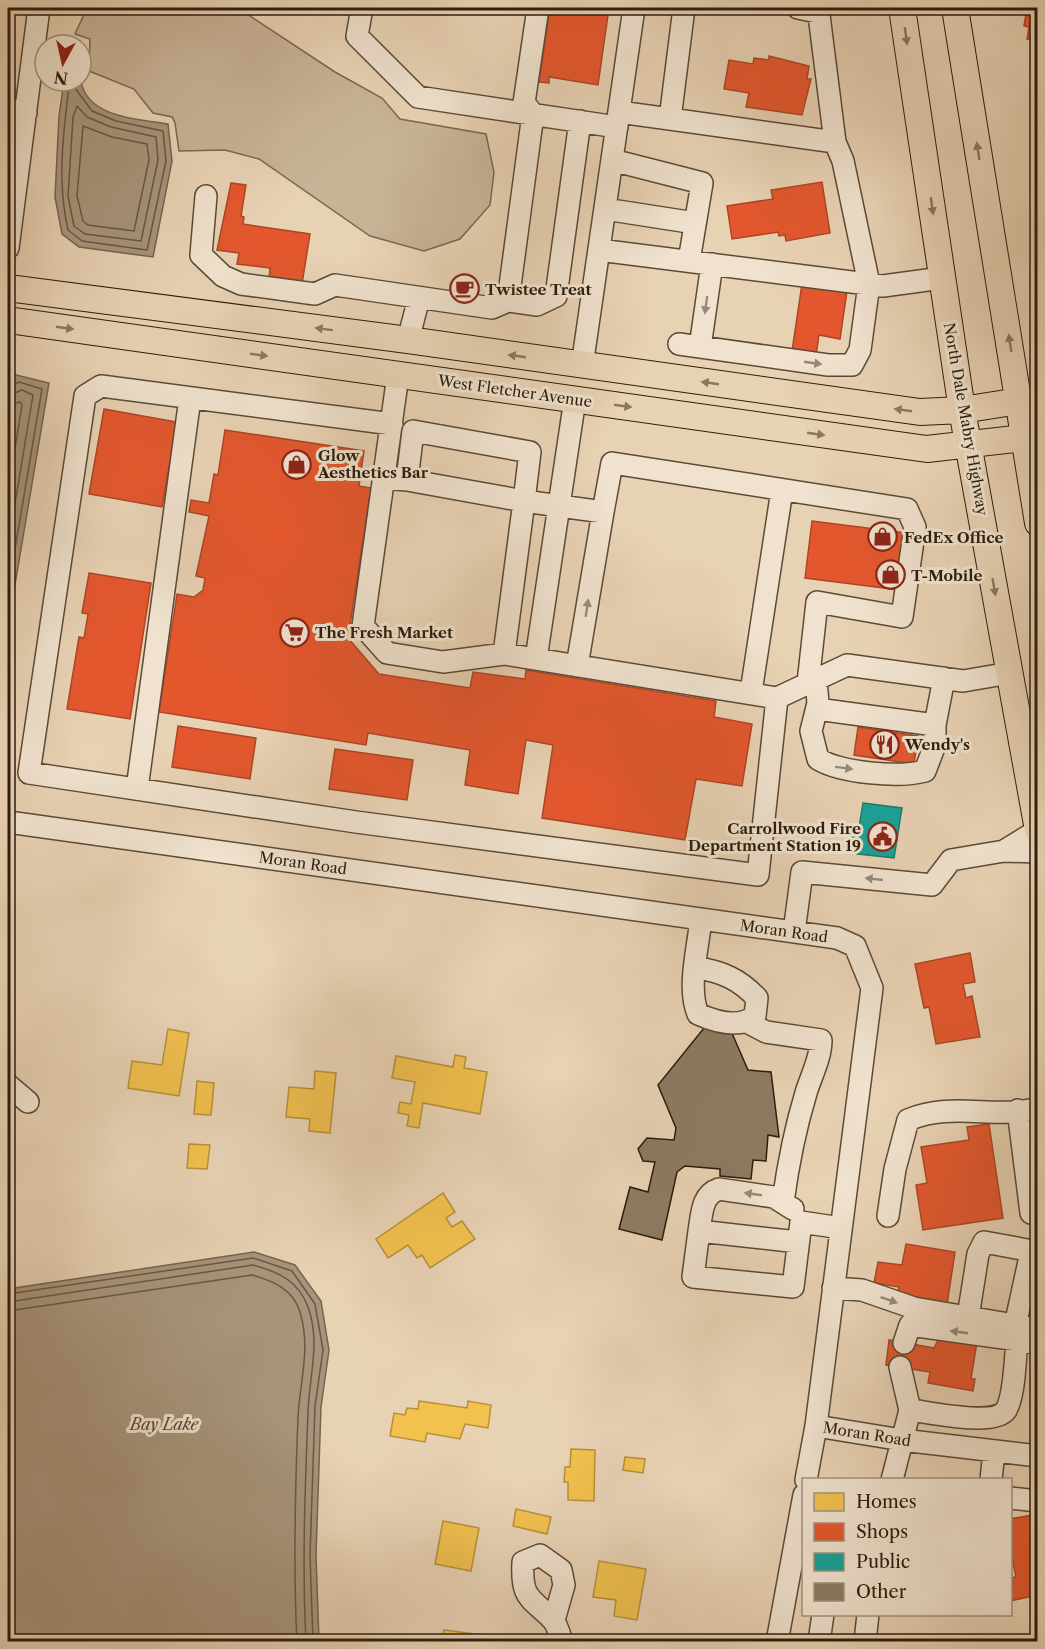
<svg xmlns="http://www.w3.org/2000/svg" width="1045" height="1649" font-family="'Libre Caslon Text',serif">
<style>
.green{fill:#c8b397;stroke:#796852;stroke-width:1.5}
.water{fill:#a7947b;stroke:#75644f;stroke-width:1.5}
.homes{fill:#f2c14e;stroke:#b6903a;stroke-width:1.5}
.shops{fill:#e4572e;stroke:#ac4624;stroke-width:1.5}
.public{fill:#17a398;stroke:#1d7b6e;stroke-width:1.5}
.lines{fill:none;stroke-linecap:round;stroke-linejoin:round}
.shore{stroke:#685844;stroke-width:1.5}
.building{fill:#8d7b63;stroke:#2a1d0c;stroke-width:1.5}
.minor-casing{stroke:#5a4a36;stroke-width:24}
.major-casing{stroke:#2a1d0c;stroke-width:28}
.minor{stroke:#f0e2ce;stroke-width:21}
.major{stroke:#e8d2b4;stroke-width:26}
.oneway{fill:#897860}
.oneway2{fill:#978977}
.labels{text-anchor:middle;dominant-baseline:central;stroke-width:6;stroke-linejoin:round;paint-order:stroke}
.poi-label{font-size:15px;font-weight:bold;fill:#2a1d0c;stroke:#f0e2ce;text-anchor:start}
.street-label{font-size:15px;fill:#2a1d0c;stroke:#f0e2ce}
.water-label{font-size:16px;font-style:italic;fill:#564733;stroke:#f0e2ce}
</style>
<rect width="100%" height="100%" fill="#e8d2b4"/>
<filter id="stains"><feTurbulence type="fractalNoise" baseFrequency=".00333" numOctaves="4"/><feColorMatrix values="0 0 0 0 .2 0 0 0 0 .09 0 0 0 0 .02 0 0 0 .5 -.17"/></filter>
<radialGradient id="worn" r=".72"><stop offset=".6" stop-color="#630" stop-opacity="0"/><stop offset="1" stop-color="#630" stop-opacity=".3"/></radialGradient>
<path class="green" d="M87,8H238L335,72L382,98L400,119L486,134L494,172L490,205L460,239L424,251L370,236L259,159L225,150L179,151L175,123L172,117L153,113L134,89L89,71L90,39L75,34Z"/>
<path class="water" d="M64,81H81C87,118 139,119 168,124L172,161L153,257L79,247L62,234L55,197L59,116Z
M12,374L49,383L8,626V399Z
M254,1252L295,1265L321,1301L329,1350L321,1407L316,1555L319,1641H8V1289Z"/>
<path class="homes" d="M168,1029L189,1033L179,1096L128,1088L132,1061L162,1065Z
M455,1055L466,1057L464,1068L487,1072L480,1114L423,1103L419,1128L407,1126L409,1115L398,1113L400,1102L411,1104L415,1082L392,1078L396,1056L453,1067Z
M315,1071L336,1073L330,1133L309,1131L310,1119L286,1117L289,1087L314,1089Z
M197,1081L214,1083L211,1115L194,1114Z
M189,1144L210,1145L207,1169L187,1168Z
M443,1193L455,1212L446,1218L452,1227L462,1221L475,1239L430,1268L422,1255L417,1258L408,1245L388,1258L376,1239Z
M419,1401L467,1408L468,1401L491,1405L488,1428L465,1424L460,1439L427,1433L425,1442L390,1436L394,1413L405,1415L407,1408L418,1409Z
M571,1449L595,1450L594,1501L568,1500V1482H564L565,1467H570Z
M625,1457L645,1459L643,1473L623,1470Z
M516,1509L551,1517L547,1534L513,1526Z
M443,1521L479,1528L471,1571L435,1564Z
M599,1561L646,1569L637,1620L614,1616L616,1600L593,1597Z
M444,1630L490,1636L489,1642H442Z"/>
<path class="shops" d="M550,8H609L598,85L549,77V83L539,82Z
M1027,8H1038V74L1031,73L1035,40L1027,39L1029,27L1024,26Z
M769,56L809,66L807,79H811L802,115L746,107L749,93L724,89L729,60L753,64L754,58L769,60Z
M822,182L830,233L786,241L785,235L779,236L778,232L732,239L727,206L773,199L771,190Z
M231,183L246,185L241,216L244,217L243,224L310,234L302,284L269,279L270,268L237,264L239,253L217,250Z
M802,284L847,291L840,339L819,335L815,362L791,358Z
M104,409L177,422L162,507L89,494Z
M225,430L364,451L359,486L371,488L348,638L379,674L470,688L473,672L525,679L526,670L716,701L714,717L752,724L742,786L696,779L685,840L542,818L553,745L526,740L518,794L465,785L470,750L368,733L366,745L159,712L177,594L194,597L203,590L205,578L196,576L209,516L189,512L191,500L209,503L214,474L218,475Z
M812,521L906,533L899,590L805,578Z
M89,573L151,583L130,719L67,709L79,637L84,638L88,614L82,613Z
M178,726L256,738L250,779L172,767Z
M858,727L918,736L914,764L854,755Z
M335,749L413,760L407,800L329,789Z
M970,953L975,982L963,984L966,998L972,996L980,1037L936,1044L929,1007L924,1008L915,964Z
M989,1124L1003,1218L923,1230L916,1185L927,1183L921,1147L969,1140L967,1127Z
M906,1244L955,1252L947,1305L897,1297L899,1287L874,1283L878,1262L902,1265Z
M940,1336L977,1342L971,1379H975L973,1391L928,1383L930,1372L886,1365L889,1340L934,1348Z
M1038,1514V1595L1010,1601V1578L1016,1577L1010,1547V1519Z"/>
<path class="public" d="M863,803L902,808L894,858L849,853L852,826L859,827Z"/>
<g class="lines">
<path class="shore" d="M72,84L92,111L116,121L163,131L166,161L147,250L82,241L68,230C57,183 63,134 69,87Z
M77,106L87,117L111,127L156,137L158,160L141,241L85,234L74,226L68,196L73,117Z
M83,126L112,137L147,144L149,160L134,231L88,225L83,221L77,196Z
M8,388L19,382L42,389L8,590
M8,396L22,390L33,395L8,546
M8,405L20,402L22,405L8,493
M8,1294L253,1258L292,1271L315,1304L323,1350L315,1406L310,1555L313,1642
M8,1302L253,1265C278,1272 298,1280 308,1307C321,1343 309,1376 308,1412C305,1489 302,1565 306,1642
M8,1311L252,1275C273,1281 293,1289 300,1312C311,1348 300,1381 298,1417C295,1492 293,1566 297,1642"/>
</g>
<path class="building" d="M704,1028L731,1031L748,1070L771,1072L779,1137L768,1135L766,1161L753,1160L751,1179L720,1176V1169L685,1166L677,1172L662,1240L619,1229L630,1187L648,1192L655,1162L643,1161L638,1149L647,1138L674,1140L676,1128L658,1085Z"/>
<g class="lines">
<defs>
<path id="minor" d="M362,8L357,36L418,97L617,127
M684,8L670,119L835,142
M8,109L26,113
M619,112L670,119
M612,160L702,183L689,261
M206,196L201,255L223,276L241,284L315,294L335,285L492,308L508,301L533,114L524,103L538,8
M605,209L695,223
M8,248L39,8
M599,250L883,286L942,278
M508,301L537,305L556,296L580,121
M408,340L419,298
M679,344L828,365H852L860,350L869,284L843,161L835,142L819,15L817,12L798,8
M700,347L712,264
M582,366L634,8
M398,375L363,626L387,653L443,662L504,654L777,698L847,665L963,681L1010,673
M392,424L101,386L85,396L29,773L356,822L758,875L777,698
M384,478L407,480L413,431L530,452L524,501L603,512L612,463L907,509L915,527L902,617L817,602L808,683
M407,480L524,501L504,654
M536,659L575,399
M577,666L603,512
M816,680L818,703L811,731L818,759C841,773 899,778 925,771L935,745V725L944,678
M751,692L782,490
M817,709L935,725
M137,789L190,398
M8,822L837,938L855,946L872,988L816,1426L806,1480
M1038,830L1004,851L1038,852
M794,932L802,872L932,885L951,860L1004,851
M696,968C722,971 740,980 757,998L755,1016C739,1029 716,1022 698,1014C687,988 698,948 701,919
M747,1022L766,1032L821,1040C821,1058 811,1076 806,1093C795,1129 788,1165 783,1202
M8,1085L28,1102
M1018,1110L1031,1213
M888,1216L895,1169L908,1120C952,1101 995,1120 1038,1108
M699,1231C702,1215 701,1195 719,1189L774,1197L793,1209
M798,1242L699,1231L693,1277L793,1287L801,1222L841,1228
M833,1288L862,1290L914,1308L1038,1329
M968,1317L978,1254L984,1242L1038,1252
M1015,1326L1031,1252
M904,1343L910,1325L1038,1343
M910,1410C928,1412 995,1427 1006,1410C1015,1395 1015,1358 1017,1340
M816,1426L902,1440L1038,1456
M892,1480L910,1410L900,1367
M991,1480L994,1451
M1010,1498L1038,1501
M554,1620L564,1585L561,1570L540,1555L523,1562C521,1599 530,1597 552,1619C557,1624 560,1635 562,1642
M777,1642L804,1495
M819,1642L823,1614
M865,1642L868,1614"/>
<path id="major" d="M902,8L962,410L1038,830
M955,8L1038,523
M8,288L408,340L920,412L962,410L1019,401
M8,320L927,449L1024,438"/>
</defs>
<use href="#minor" class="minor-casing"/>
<use href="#major" class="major-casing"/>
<use href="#minor" class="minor"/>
<use href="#major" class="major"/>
</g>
<defs><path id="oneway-solid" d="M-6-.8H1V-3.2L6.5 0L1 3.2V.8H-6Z" transform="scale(1.5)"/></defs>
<g class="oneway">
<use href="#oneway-solid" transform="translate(906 36) rotate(82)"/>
<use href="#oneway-solid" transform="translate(978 151) rotate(-99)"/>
<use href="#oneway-solid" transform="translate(932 206) rotate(82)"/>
<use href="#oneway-solid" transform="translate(65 328) rotate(8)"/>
<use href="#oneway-solid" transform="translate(324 329) rotate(-173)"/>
<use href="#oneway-solid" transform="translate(1010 343) rotate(-99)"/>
<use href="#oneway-solid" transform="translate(259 355) rotate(8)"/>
<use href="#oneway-solid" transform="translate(517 356) rotate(-172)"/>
<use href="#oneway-solid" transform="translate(710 383) rotate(-172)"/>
<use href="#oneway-solid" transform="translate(623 406) rotate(8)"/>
<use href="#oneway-solid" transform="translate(903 410) rotate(-172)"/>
<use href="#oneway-solid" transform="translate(816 434) rotate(8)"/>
<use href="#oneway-solid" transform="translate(994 587) rotate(80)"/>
</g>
<g class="oneway2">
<use href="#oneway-solid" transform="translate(706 305) rotate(98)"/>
<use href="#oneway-solid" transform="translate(813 363) rotate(8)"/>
<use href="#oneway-solid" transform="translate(587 608) rotate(-81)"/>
<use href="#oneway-solid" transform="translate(844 768) rotate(7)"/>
<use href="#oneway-solid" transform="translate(874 879) rotate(-174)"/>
<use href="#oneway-solid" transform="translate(753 1194) rotate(-172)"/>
<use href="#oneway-solid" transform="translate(889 1300) rotate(19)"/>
<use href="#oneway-solid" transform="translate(959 1332) rotate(-172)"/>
</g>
<defs>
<symbol id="cafe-ring" viewBox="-11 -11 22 22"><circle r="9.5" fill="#f0e2ce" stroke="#8f2418" stroke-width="1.5"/><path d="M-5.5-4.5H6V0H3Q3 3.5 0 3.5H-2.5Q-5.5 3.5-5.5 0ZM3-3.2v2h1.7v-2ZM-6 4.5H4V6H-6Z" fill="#8f2418"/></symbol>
<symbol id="shop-ring" viewBox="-11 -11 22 22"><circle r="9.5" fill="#f0e2ce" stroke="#8f2418" stroke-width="1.5"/><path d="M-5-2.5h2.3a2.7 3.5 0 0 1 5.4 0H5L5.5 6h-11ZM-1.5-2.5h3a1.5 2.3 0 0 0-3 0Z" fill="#8f2418"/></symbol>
<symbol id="supermarket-ring" viewBox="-11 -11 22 22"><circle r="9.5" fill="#f0e2ce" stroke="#8f2418" stroke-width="1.5"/><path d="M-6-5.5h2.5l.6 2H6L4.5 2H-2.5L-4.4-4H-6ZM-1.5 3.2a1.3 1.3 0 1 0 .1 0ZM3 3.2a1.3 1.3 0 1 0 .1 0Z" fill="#8f2418"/></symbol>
<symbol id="restaurant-ring" viewBox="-11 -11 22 22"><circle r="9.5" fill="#f0e2ce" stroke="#8f2418" stroke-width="1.5"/><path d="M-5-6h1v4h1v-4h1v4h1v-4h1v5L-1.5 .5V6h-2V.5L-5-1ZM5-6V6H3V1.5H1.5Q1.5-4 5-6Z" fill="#8f2418"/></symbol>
<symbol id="civic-ring" viewBox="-11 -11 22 22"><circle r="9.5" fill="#f0e2ce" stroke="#8f2418" stroke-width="1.5"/><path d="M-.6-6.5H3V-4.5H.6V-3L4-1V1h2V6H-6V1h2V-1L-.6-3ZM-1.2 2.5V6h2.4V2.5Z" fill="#8f2418"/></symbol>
</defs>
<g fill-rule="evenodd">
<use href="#cafe-ring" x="448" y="272" width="33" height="33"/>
<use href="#shop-ring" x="280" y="448" width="33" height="33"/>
<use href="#shop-ring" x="866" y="520" width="33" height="33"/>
<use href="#shop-ring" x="874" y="558" width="33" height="33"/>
<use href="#supermarket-ring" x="278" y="616" width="33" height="33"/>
<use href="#restaurant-ring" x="868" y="728" width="33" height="33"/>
<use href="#civic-ring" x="866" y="820" width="33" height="33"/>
</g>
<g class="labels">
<g class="poi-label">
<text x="485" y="289">Twistee Treat</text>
<text x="318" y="455">Glow<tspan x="318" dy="17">Aesthetics Bar</tspan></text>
<text x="904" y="537">FedEx Office</text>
<text x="911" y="575">T-Mobile</text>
<text x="315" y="632">The Fresh Market</text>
<text x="905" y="744">Wendy's</text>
<text x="861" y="828" text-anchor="end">Carrollwood Fire<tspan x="861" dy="17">Department Station 19</tspan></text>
</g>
<g class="street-label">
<text transform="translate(515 391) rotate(8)">West Fletcher Avenue</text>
<text transform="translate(966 419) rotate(80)">North Dale Mabry Highway</text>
<text transform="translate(303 863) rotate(8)">Moran Road</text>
<text transform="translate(784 931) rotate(8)">Moran Road</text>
<text transform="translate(867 1434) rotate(9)">Moran Road</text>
</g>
<g class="water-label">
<text x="164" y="1424">Bay Lake</text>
</g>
</g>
<rect width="1045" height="1649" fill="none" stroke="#e8d2b4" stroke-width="30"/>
<rect x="9" y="9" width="1027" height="1631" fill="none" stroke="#2a1d0c" stroke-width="3"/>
<rect x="15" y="15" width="1015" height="1619" fill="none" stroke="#2a1d0c" stroke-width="1.5"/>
<rect x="802" y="1478" width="210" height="138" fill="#f0e2ce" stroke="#a19380" stroke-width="1.5"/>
<rect x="814" y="1493" width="30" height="18" fill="#f2c14e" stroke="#a19380" stroke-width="1.5"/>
<text x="856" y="1508" font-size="18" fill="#2a1d0c">Homes</text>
<rect x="814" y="1523" width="30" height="18" fill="#e4572e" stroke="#a19380" stroke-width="1.5"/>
<text x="856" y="1538" font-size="18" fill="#2a1d0c">Shops</text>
<rect x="814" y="1553" width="30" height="18" fill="#17a398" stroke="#a19380" stroke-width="1.5"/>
<text x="856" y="1568" font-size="18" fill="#2a1d0c">Public</text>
<rect x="814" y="1583" width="30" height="18" fill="#8d7b63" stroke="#a19380" stroke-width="1.5"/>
<text x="856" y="1598" font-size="18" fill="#2a1d0c">Other</text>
<g transform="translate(63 63) rotate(188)"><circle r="28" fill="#f0e2ce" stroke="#a19380" stroke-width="1.5"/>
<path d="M0-4.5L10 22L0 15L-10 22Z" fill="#8f2418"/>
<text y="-9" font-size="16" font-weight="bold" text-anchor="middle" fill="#2a1d0c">N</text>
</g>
<rect width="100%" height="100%" filter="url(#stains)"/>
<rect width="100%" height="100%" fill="url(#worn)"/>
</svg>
